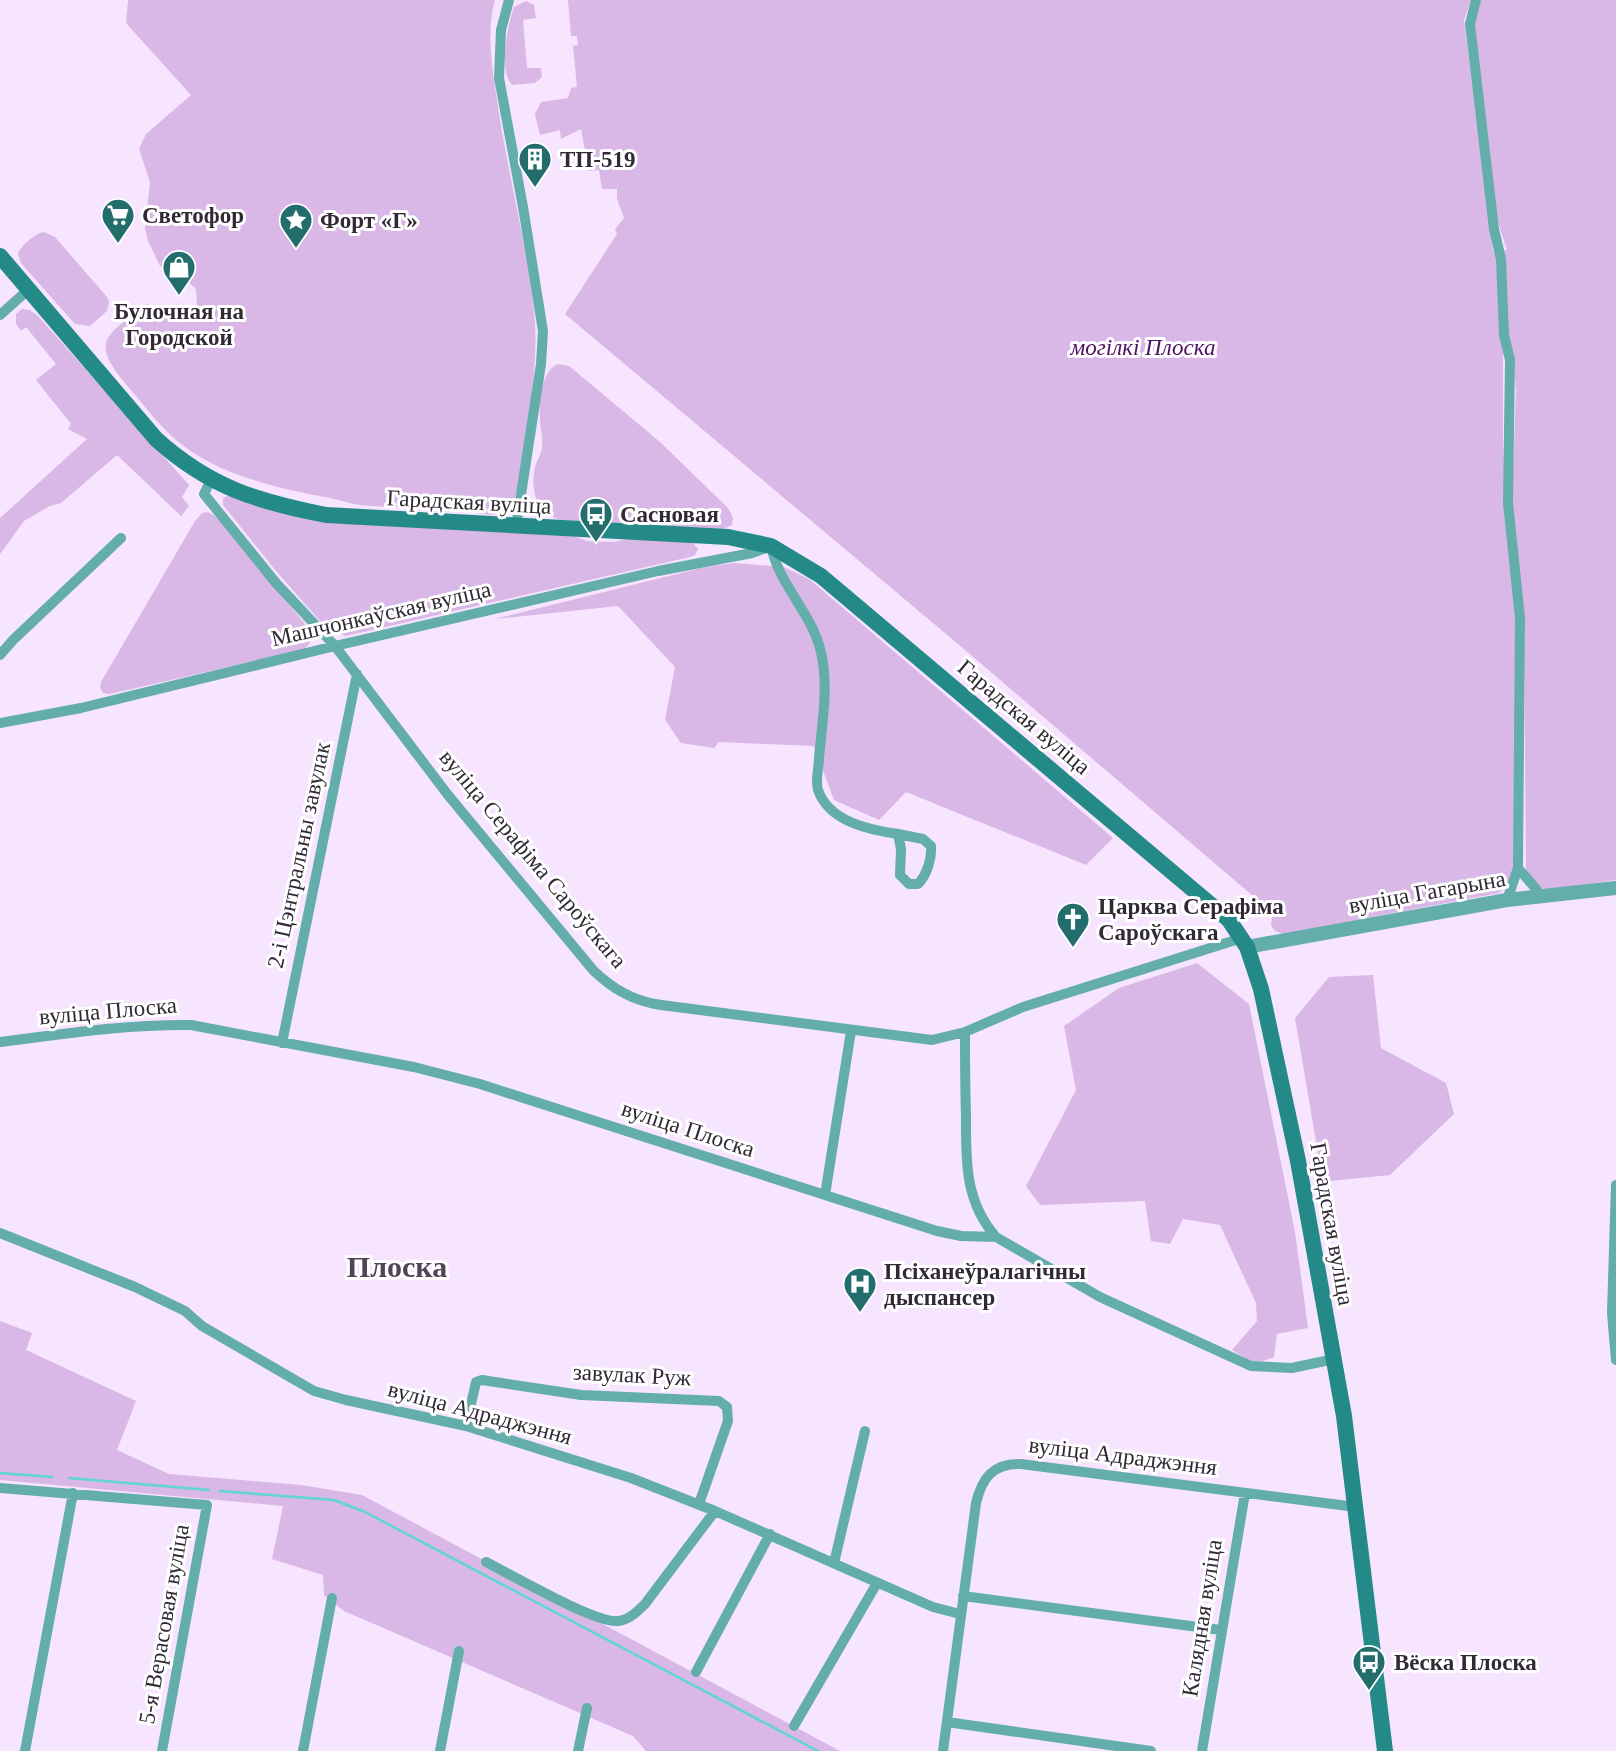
<svg xmlns="http://www.w3.org/2000/svg" width="1616" height="1751" font-family="Georgia,serif">
<style>
.green{fill:#d9b7e6}
.lines{fill:none;stroke-linecap:round;stroke-linejoin:round}
.stream{stroke:#60d5d1;stroke-width:2.5}
.minor{stroke:#63aeab;stroke-width:10}
.tertiary{stroke:#63aeab;stroke-width:14}
.secondary{stroke:#238a87;stroke-width:16}
.labels{text-anchor:middle;dominant-baseline:central;stroke-width:6;stroke-linejoin:round;paint-order:stroke}
.poi-label{font-size:23px;font-weight:bold;fill:#312a34;stroke:#fff;text-anchor:start}
.park-label{font-size:23px;font-style:italic;fill:#4c105f;stroke:#fff}
.street-label{font-size:23px;fill:#312a34;stroke:#fff}
.district-label{font-size:30px;font-weight:bold;fill:#534359;stroke:#fff}
</style>
<rect width="100%" height="100%" fill="#f7e4ff"/>
<path class="green" d="M128,0H495C486,31 492,68 497,100C507,171 526,240 534,311C540,369 526,429 518,486C512,520 490,518 463,509C433,508 402,508 372,506C358,506 344,501 330,498C282,489 225,477 185,447C164,432 147,409 130,389C89,341 103,338 147,304C167,314 178,325 197,307L196,289L181,275L160,266L148,241L145,228L150,182L139,149L146,134L191,95L126,23Z
M568,0H1471L1464,20L1493,251L1507,250L1497,219L1474,25L1481,0H1616V880L1546,890L1536,884L1526,871L1524,618L1512,501L1516,391L1513,350L1503,349V445L1508,542L1515,613V864L1508,884L1499,893L1284,934L1275,931L1271,925L1272,917L1262,904L1239,884L958,644L565,314L617,234L615,229L624,218L617,199V189H602L599,170L589,171L581,129L561,139L560,130L540,135L535,114L541,102L568,98L571,88L577,87L573,46L578,45L577,36H571Z
M526,1L534,5L536,18L523,20L527,68H541L542,77L535,83L512,85C498,70 508,24 514,7Z
M44,232L55,237L107,297L109,302L107,311L90,326L75,324L21,263L18,253C23,244 34,234 44,232Z
M22,309L30,310L38,316L189,485L182,497L189,506L181,516L117,455L61,503L50,506L24,521L0,554V518L87,439L68,429L71,424L36,380L56,364L26,327L21,331L16,324V314Z
M558,364L569,366L660,442L728,508L733,518L732,525L723,529L561,520C536,514 530,489 535,467C537,459 542,454 542,446C543,436 540,428 540,419C539,402 541,371 558,364Z
M230,495L290,513L569,534L587,541L613,542L634,538L692,542L698,549L695,555L690,557L346,636L326,628L276,571L223,505V498Z
M208,512L218,518L305,624C312,635 314,643 302,650L110,694L103,693L100,688L101,682L195,521L202,513Z
M734,563L784,567L809,579L1113,838L1086,865L906,792L879,820L834,800L814,746L719,742L714,748L681,743L665,720L675,667L618,606L495,619L701,568Z
M1197,963L1249,1004L1295,1232L1308,1328L1277,1334L1274,1357L1255,1364L1232,1350L1257,1321L1256,1303L1220,1225L1183,1219L1170,1244L1151,1241L1145,1201L1040,1205L1026,1186L1076,1090L1064,1026L1119,988Z
M1373,975L1381,1048L1446,1083L1454,1114L1390,1175L1330,1181L1320,1165L1295,1018L1329,977Z
M0,1321L32,1333L26,1350L136,1401L117,1450L169,1474L301,1485L362,1495L840,1751H646L633,1736L344,1611L324,1595L323,1575L272,1559L283,1506L0,1480Z"/>
<g class="lines">
<path class="stream" d="M0,1473L52,1477
M69,1478L209,1490
M220,1491L334,1500L365,1512L818,1751"/>
<path class="minor" d="M509,0L501,30L499,78L523,207L543,331L541,364L516,527
M1476,0L1470,24L1494,229L1501,259L1504,335L1510,360L1508,503L1520,618L1518,868L1507,900
M0,315L28,290
M211,480L204,494L276,583L335,646L448,795L593,970C613,989 633,1001 661,1005L932,1040L965,1032L1023,1007L1242,938
M0,655L13,640L121,538
M0,723L81,708L335,646L658,571L752,553L771,546C779,585 812,613 821,652C829,686 822,724 819,758C819,767 815,781 818,790C829,822 870,830 898,834L901,849L900,875L909,884H918C927,875 932,858 931,846L923,839L898,834
M1518,868L1542,896
M965,1032C965,1059 965,1086 966,1114C966,1159 964,1201 996,1237
M0,1042C63,1034 127,1024 191,1025L414,1067L480,1084L937,1231L961,1236L996,1237L1100,1297L1251,1366L1292,1368L1334,1359
M282,1043L357,674
M1616,1185L1612,1313L1616,1360
M825,1195L851,1031
M0,1233L135,1287L185,1311L202,1326L314,1391L346,1400L466,1426L631,1478L715,1511L933,1607L960,1614
M466,1426L476,1382L482,1380L581,1395L719,1401L727,1407L728,1421L699,1504
M0,1488L207,1505L162,1751
M486,1562C510,1574 596,1624 618,1621C629,1620 638,1611 645,1604L715,1511
M834,1563L865,1431
M963,1596L1221,1630
M696,1672L770,1534
M947,1722L1151,1751
M794,1726L877,1583
M25,1751L73,1493
M303,1751L332,1598
M440,1751L459,1651
M578,1751L587,1708
M943,1751L976,1503C982,1478 993,1463 1021,1464L1356,1507
M1202,1751L1245,1493"/>
<path class="tertiary" d="M1247,947L1507,900L1616,888"/>
<path class="secondary" d="M0,256L156,439C209,487 258,502 326,515L728,537L771,546L821,576L1229,920L1247,947L1261,989L1298,1161L1344,1416L1385,1751"/>
</g>
<defs>
<symbol id="building-pin" viewBox="-11 -11 22 30"><path d="M0 17L-7.5 6A9.5 9.5 0 1 1 7.5 6Z" fill="#236e6c" stroke="#fff"/><path d="M-4-6H4V6H1V3H-1V6H-4ZM-2.5-4.3h1.7v1.8h-1.7ZM.8-4.3h1.7v1.8H.8ZM-2.5-1h1.7V.8h-1.7ZM.8-1h1.7V.8H.8Z" fill="#fff"/></symbol>
<symbol id="supermarket-pin" viewBox="-11 -11 22 30"><path d="M0 17L-7.5 6A9.5 9.5 0 1 1 7.5 6Z" fill="#236e6c" stroke="#fff"/><path d="M-6-5.5h2.5l.6 2H6L4.5 2H-2.5L-4.4-4H-6ZM-1.5 3.2a1.3 1.3 0 1 0 .1 0ZM3 3.2a1.3 1.3 0 1 0 .1 0Z" fill="#fff"/></symbol>
<symbol id="sight-pin" viewBox="-11 -11 22 30"><path d="M0 17L-7.5 6A9.5 9.5 0 1 1 7.5 6Z" fill="#236e6c" stroke="#fff"/><path d="M0-6L1.8-2.2L6-1.7L2.9 1.2L3.7 5.4L0 3.3L-3.7 5.4L-2.9 1.2L-6-1.7L-1.8-2.2Z" fill="#fff"/></symbol>
<symbol id="shop-pin" viewBox="-11 -11 22 30"><path d="M0 17L-7.5 6A9.5 9.5 0 1 1 7.5 6Z" fill="#236e6c" stroke="#fff"/><path d="M-5-2.5h2.3a2.7 3.5 0 0 1 5.4 0H5L5.5 6h-11ZM-1.5-2.5h3a1.5 2.3 0 0 0-3 0Z" fill="#fff"/></symbol>
<symbol id="bus-pin" viewBox="-11 -11 22 30"><path d="M0 17L-7.5 6A9.5 9.5 0 1 1 7.5 6Z" fill="#236e6c" stroke="#fff"/><path d="M-5-6H5V4H4V6H2V4H-2V6H-4V4H-5ZM-3.5-4V0h7V-4ZM-3.5 1.2v1.5H-2V1.2ZM2 1.2v1.5H3.5V1.2Z" fill="#fff"/></symbol>
<symbol id="church-pin" viewBox="-11 -11 22 30"><path d="M0 17L-7.5 6A9.5 9.5 0 1 1 7.5 6Z" fill="#236e6c" stroke="#fff"/><path d="M-1.2-6h2.4v3.5h3.3v2.4h-3.3V6h-2.4V-.1h-3.3v-2.4h3.3Z" fill="#fff"/></symbol>
<symbol id="hospital-pin" viewBox="-11 -11 22 30"><path d="M0 17L-7.5 6A9.5 9.5 0 1 1 7.5 6Z" fill="#236e6c" stroke="#fff"/><path d="M-5-5h3v3.5h4V-5h3V5h-3V1.5h-4V5h-3Z" fill="#fff"/></symbol>
</defs>
<g fill-rule="evenodd">
<use href="#building-pin" x="516" y="140" width="38" height="52"/>
<use href="#supermarket-pin" x="99" y="196" width="38" height="52"/>
<use href="#sight-pin" x="277" y="201" width="38" height="52"/>
<use href="#shop-pin" x="160" y="248" width="38" height="52"/>
<use href="#bus-pin" x="577" y="495" width="38" height="52"/>
<use href="#church-pin" x="1054" y="900" width="38" height="52"/>
<use href="#hospital-pin" x="841" y="1265" width="38" height="52"/>
<use href="#bus-pin" x="1350" y="1643" width="38" height="52"/>
</g>
<g class="labels">
<g class="poi-label">
<text x="560" y="159">ТП-519</text>
<text x="142" y="215">Светофор</text>
<text x="320" y="220">Форт «Г»</text>
<text x="179" y="311" text-anchor="middle">Булочная на<tspan x="179" dy="26">Городской</tspan></text>
<text x="620" y="514">Сасновая</text>
<text x="1098" y="906">Царква Серафіма<tspan x="1098" dy="26">Сароўскага</tspan></text>
<text x="884" y="1271">Псіханеўралагічны<tspan x="884" dy="26">дыспансер</tspan></text>
<text x="1394" y="1662">Вёска Плоска</text>
</g>
<g class="park-label">
<text x="1143" y="347">могілкі Плоска</text>
</g>
<g class="street-label">
<text transform="translate(469 502) rotate(3)">Гарадская вуліца</text>
<text transform="translate(381 614) rotate(-13)">Машчонкаўская вуліца</text>
<text transform="translate(1024 717) rotate(40)">Гарадская вуліца</text>
<text transform="translate(299 855) rotate(-78)">2-і Цэнтральны завулак</text>
<text transform="translate(533 859) rotate(50)">вуліца Серафіма Сароўскага</text>
<text transform="translate(1427 892) rotate(-10)">вуліца Гагарына</text>
<text transform="translate(108 1011) rotate(-5)">вуліца Плоска</text>
<text transform="translate(688 1129) rotate(18)">вуліца Плоска</text>
<text transform="translate(1332 1224) rotate(80)">Гарадская вуліца</text>
<text transform="translate(632 1375) rotate(3)">завулак Руж</text>
<text transform="translate(480 1413) rotate(15)">вуліца Адраджэння</text>
<text transform="translate(1123 1456) rotate(7)">вуліца Адраджэння</text>
<text transform="translate(1202 1618) rotate(-81)">Калядная вуліца</text>
<text transform="translate(164 1624) rotate(-80)">5-я Верасовая вуліца</text>
</g>
<g class="district-label">
<text x="397" y="1266">Плоска</text>
</g>
</g>
</svg>
